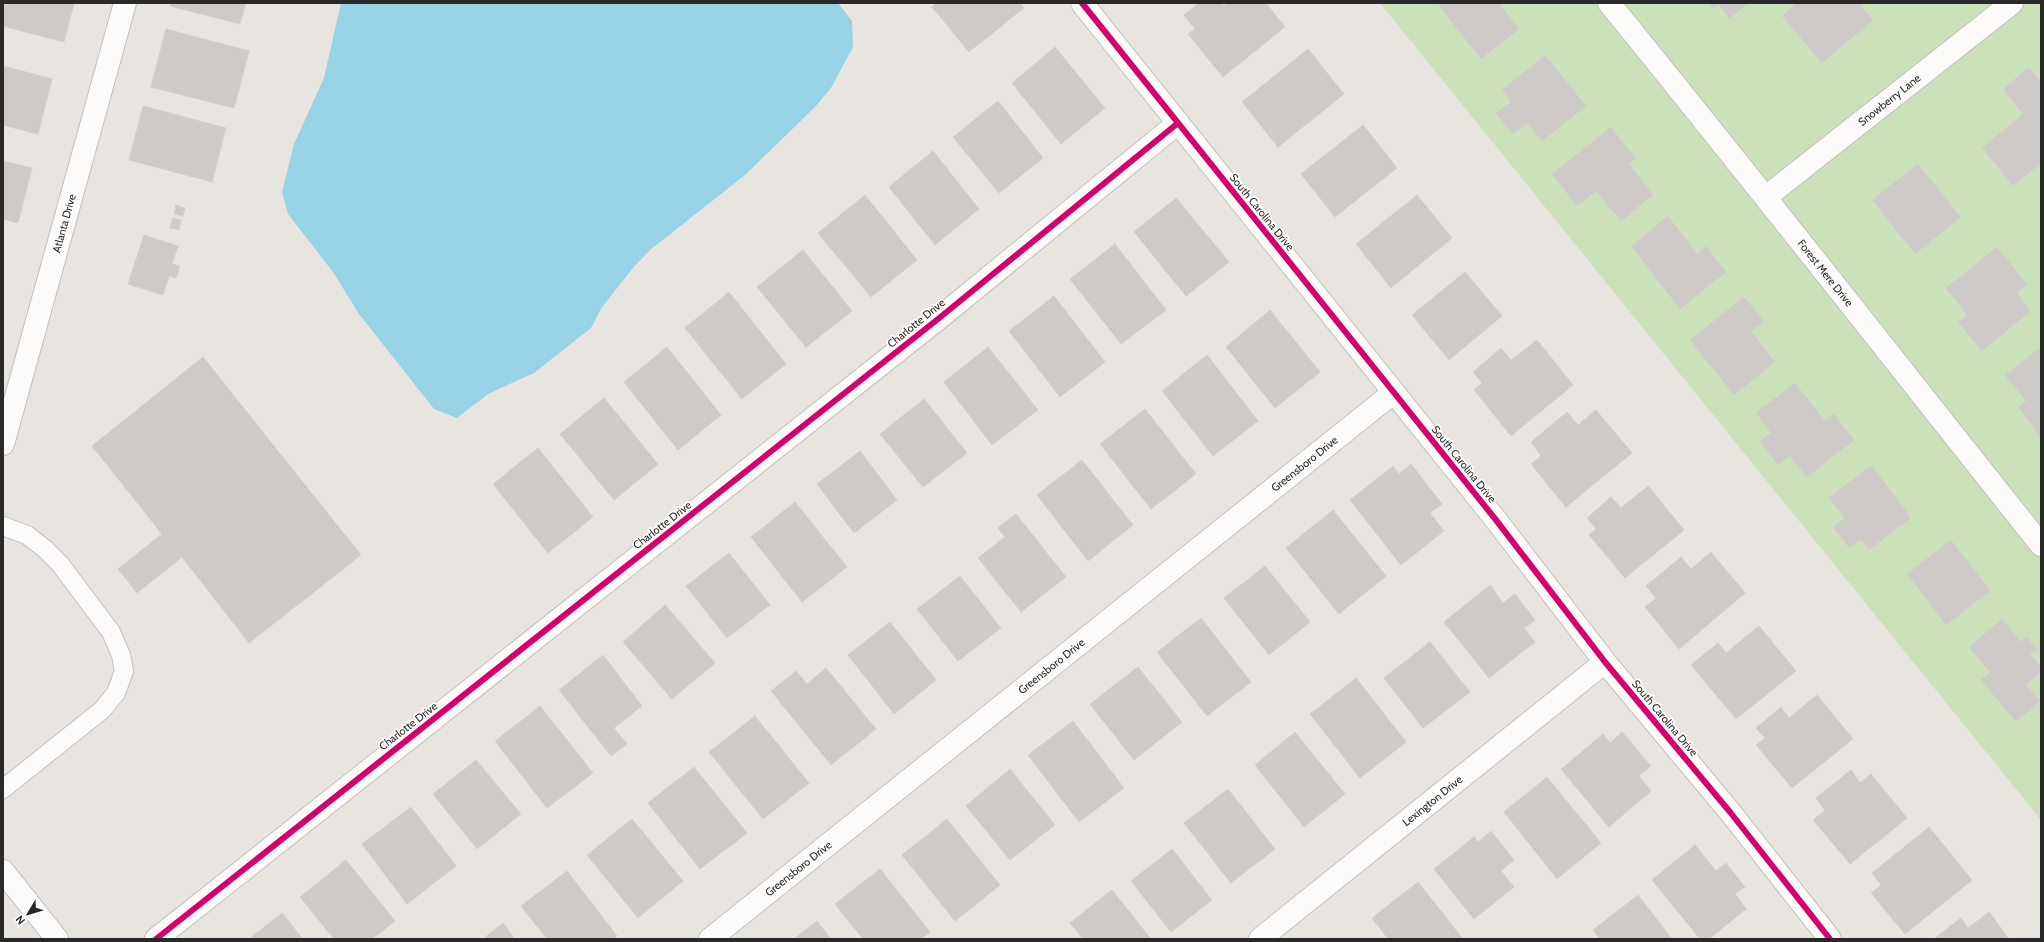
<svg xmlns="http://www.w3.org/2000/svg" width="2044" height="942" font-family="Cabin,sans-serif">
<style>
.green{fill:#cbe1ba}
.water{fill:#98d3e5}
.building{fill:#cdcac7;stroke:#d3d0cc}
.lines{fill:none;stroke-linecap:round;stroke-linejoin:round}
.lane-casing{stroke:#c1c0c1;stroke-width:20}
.street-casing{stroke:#c1c0c1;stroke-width:24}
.lane{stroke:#fcfbfa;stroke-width:18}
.street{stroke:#fcfbfa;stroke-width:22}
.cycleway-casing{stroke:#fff;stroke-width:8}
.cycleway{stroke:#d6006c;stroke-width:6}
.labels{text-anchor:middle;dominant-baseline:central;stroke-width:3.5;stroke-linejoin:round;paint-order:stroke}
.street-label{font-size:11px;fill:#292929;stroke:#fff}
</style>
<rect width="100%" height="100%" fill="#e8e4e0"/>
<path class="green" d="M1380,3H2041V820Z"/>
<path class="water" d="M341,3H838L852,21L853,47L831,88L815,107L745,175L650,250L633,268L602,307L591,328L534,373L488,394L457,418L434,409L359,314L333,272L288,214L282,192L294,144L324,78Z"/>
<path class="building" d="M3,3H74L64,42L3,26Z
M171,3H246L240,24L170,6Z
M936,3H1020L1024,8L969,52L932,7Z
M1199,3H1221L1224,6L1227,3H1266L1285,27L1223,77L1188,34L1195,29L1184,15Z
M1439,3H1499L1519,29L1481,59L1438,4Z
M1709,3H1749L1729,18L1719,4L1713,9Z
M1797,3H1859L1873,20L1822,63L1782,16Z
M166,29L249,51L234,108L151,87Z
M1055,47L1105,108L1061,144L1012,83Z
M1308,49L1344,94L1278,147L1242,102Z
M1545,55L1586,106L1542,141L1527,123L1513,134L1496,113L1511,102L1502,90Z
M3,66L52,79L38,134L3,125Z
M2029,67L2041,82V163L2013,186L1982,148L2023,114L2003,89Z
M998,101L1043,158L999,193L953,137Z
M143,106L226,128L212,182L129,160Z
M1363,125L1397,168L1335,217L1301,174Z
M1611,127L1636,159L1629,164L1653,195L1621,221L1596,191L1577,206L1552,174Z
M933,151L979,209L935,245L889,187Z
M3,161L32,168L18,223L3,219Z
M1918,164L1961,217L1915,254L1872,200Z
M865,195L917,260L871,297L818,233Z
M1417,195L1452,238L1391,288L1356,244Z
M1176,198L1229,262L1186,296L1134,232Z
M176,205L185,208L183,216L174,214Z
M1668,216L1697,254L1706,246L1726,272L1680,309L1631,246Z
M173,218L181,220L179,230L170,228Z
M144,235L178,246L172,264L180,266L176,278L169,276L163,295L128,284Z
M1115,244L1166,310L1121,344L1070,279Z
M1997,247L2027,285L2017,293L2031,311L1982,351L1958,322L1967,315L1946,288Z
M803,250L852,311L806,347L757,287Z
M1465,272L1502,316L1449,360L1412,315Z
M729,292L786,364L742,399L685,328Z
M1054,296L1105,362L1060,397L1009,331Z
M1744,297L1764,321L1751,331L1775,362L1734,395L1690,340Z
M1270,310L1320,372L1275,408L1226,347Z
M1537,340L1573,385L1511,436L1474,390L1482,383L1473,372L1501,348L1511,360Z
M667,347L721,415L678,450L624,382Z
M988,347L1038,410L992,445L944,382Z
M2041,347V438L2018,407L2026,401L2005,375Z
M1207,355L1258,421L1213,456L1162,391Z
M203,357L361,555L249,643L182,557L137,593L118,569L162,534L92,446Z
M1795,383L1825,421L1834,414L1854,440L1807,477L1790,456L1778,465L1760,441L1771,433L1756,413Z
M604,398L658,464L614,500L560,434Z
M924,399L967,453L923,487L880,434Z
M1145,409L1196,474L1151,509L1100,444Z
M1596,410L1632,453L1566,507L1531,464L1541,456L1531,442L1567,412L1578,425Z
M538,448L593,517L548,553L493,484Z
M860,451L897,500L854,533L817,484Z
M1082,460L1133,525L1088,561L1037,495Z
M1411,464L1442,504L1430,513L1444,531L1401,565L1350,500L1393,466L1399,474Z
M1871,465L1911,518L1869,550L1861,539L1849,548L1833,527L1845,518L1829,498Z
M1648,486L1684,530L1625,578L1589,535L1596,529L1587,518L1611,497L1621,508Z
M795,502L847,567L802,602L751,537Z
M1333,510L1386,576L1339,614L1286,548Z
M1016,514L1066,577L1021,612L978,558L1005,537L998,528Z
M1951,540L1990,591L1946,625L1907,574Z
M1711,552L1745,593L1679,649L1645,607L1656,598L1646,586L1681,557L1691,569Z
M729,553L770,605L727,638L686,586Z
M1265,566L1310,622L1269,655L1224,598Z
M960,576L1001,628L958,661L917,609Z
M1490,585L1503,603L1515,594L1535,620L1524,628L1535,642L1489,678L1444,622Z
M665,605L715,663L672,699L623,642Z
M1201,618L1251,682L1207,716L1157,652Z
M2002,619L2021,642L2027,637L2037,649L2030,654L2041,667V672L2026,685L2040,701L2016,722L1981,680L1990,672L1969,647Z
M890,622L936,680L894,714L848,655Z
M1759,626L1796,671L1736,719L1691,665L1718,643L1726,653Z
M1430,642L1470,692L1423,728L1384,678Z
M603,655L642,706L614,728L627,744L611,756L559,690Z
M1138,667L1182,722L1134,760L1090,704Z
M826,668L876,729L831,765L771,691L796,671L807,684Z
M1356,678L1406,742L1360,778L1310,714Z
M1817,695L1853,739L1792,788L1756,745L1765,738L1756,728L1781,707L1789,718Z
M540,706L593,773L547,808L495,741Z
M755,716L809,783L763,819L709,752Z
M1073,721L1124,788L1079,822L1028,755Z
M1295,732L1345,794L1304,827L1255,765Z
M1622,732L1651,766L1639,776L1651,791L1609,827L1561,769L1603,734L1610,743Z
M476,760L521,814L477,849L433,794Z
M694,767L747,833L700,869L648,803Z
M1010,769L1055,825L1010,860L966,806Z
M1851,770L1860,783L1871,774L1907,818L1850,864L1813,820L1825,810L1816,798Z
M1547,777L1601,843L1557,879L1504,812Z
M1228,789L1275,849L1231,883L1184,823Z
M411,807L456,866L407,904L362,844Z
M632,819L683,881L638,918L587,855Z
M947,819L1000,885L955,921L902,855Z
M1929,827L1972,880L1905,934L1871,893L1881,885L1872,873Z
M1491,831L1514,860L1501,871L1514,887L1474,919L1434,869L1474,837L1478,842Z
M1695,845L1716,871L1726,863L1745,887L1735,894L1746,909L1709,939H1700L1652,880Z
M1172,849L1212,900L1171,932L1131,881Z
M346,860L395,921L372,939H334L300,897Z
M880,869L930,932L921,939H863L835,904Z
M567,871L617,936L613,939H547L521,906Z
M1418,882L1463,939H1388L1372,918Z
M1112,890L1151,939H1083L1070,923Z
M1638,895L1672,939H1600L1593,930Z
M1989,912L2009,939L1935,938L1961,918L1968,928Z
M282,913L303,939H249Z
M817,921L831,939H794Z
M503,923L515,939H483Z"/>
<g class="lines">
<defs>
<path id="lane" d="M3,526L27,535L45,549L60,564L111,632L121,655L124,671L116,693L102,710L3,789"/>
<g id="street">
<path d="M1082,3L1496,520L1605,662L1730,812L1830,939"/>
<path id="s1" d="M1609,3C1755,182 1897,364 2041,545"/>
<path id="s2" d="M1766,197L2012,3"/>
<path id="s3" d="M3,444L125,3"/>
<path d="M3,871L57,939"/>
<path d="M156,939L938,319L1178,123"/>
<path id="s4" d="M710,939L1393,393"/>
<path id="s5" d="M1260,939L1605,662"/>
</g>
</defs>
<use href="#lane" class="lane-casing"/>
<use href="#street" class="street-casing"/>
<use href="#lane" class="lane"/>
<use href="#street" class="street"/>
<defs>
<path id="cycleway" d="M1082,3L1496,520L1605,662L1730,812L1830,939
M156,939L938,319L1178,123"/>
</defs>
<use href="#cycleway" class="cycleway-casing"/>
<use href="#cycleway" class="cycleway"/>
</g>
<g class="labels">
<g class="street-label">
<text stroke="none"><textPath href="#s2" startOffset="157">Snowberry Lane</textPath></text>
<text transform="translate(1262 212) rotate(51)">South Carolina Drive</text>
<text stroke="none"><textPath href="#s3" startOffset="229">Atlanta Drive</textPath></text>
<text stroke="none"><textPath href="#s1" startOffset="346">Forest Mere Drive</textPath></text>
<text transform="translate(916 323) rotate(-39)">Charlotte Drive</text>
<text stroke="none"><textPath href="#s4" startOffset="761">Greensboro Drive</textPath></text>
<text transform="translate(1464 464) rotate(51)">South Carolina Drive</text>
<text transform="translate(662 525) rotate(-38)">Charlotte Drive</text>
<text stroke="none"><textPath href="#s4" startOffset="437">Greensboro Drive</textPath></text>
<text transform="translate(1665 718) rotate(50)">South Carolina Drive</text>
<text transform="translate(408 726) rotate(-38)">Charlotte Drive</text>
<text stroke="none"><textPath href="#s5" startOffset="221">Lexington Drive</textPath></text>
<text stroke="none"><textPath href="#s4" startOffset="113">Greensboro Drive</textPath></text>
</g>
</g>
<rect width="2044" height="942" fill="none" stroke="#292929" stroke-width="8"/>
<g transform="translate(28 914) rotate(232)" stroke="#ffffff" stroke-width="3" paint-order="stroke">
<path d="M0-3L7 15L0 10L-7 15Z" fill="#292929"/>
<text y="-6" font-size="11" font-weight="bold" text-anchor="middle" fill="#292929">N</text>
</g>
</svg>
